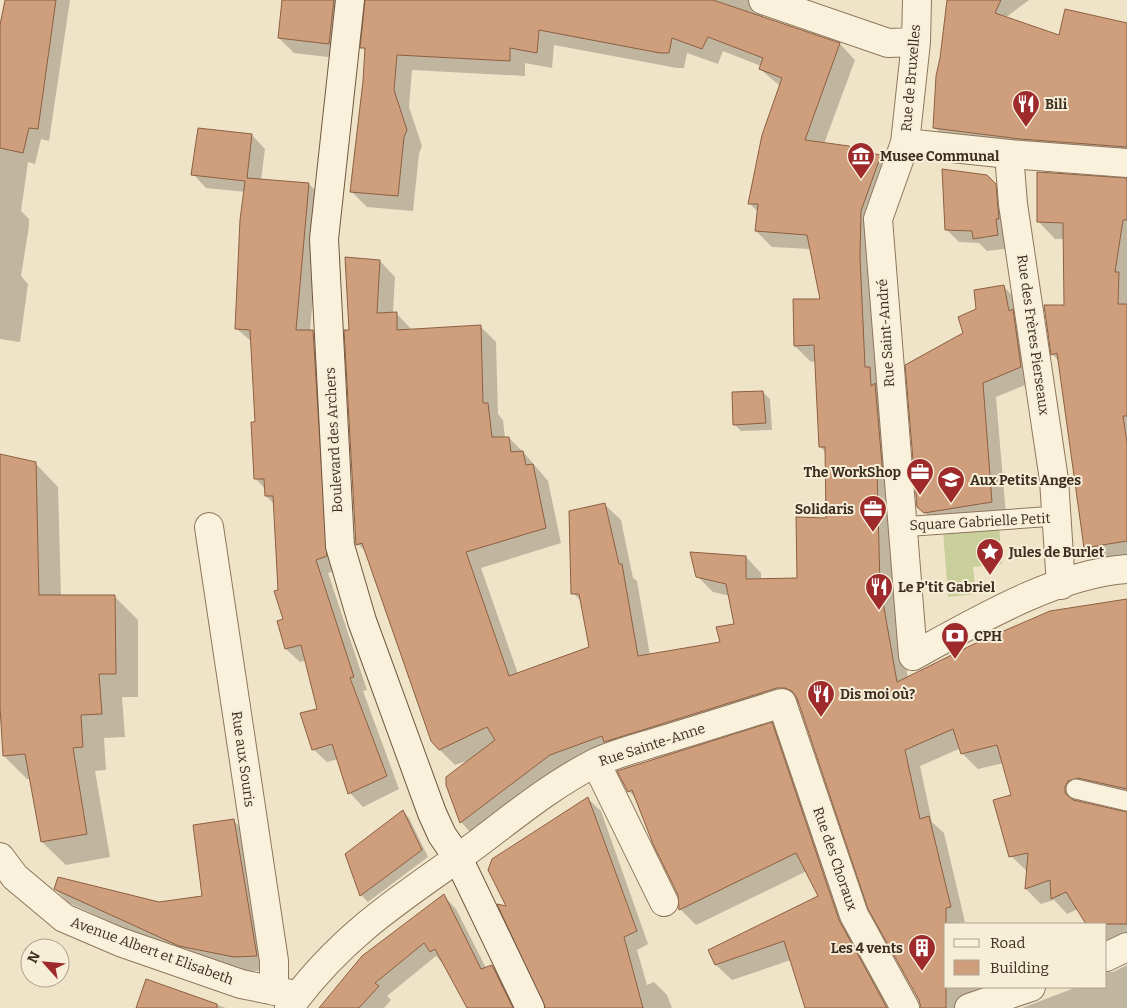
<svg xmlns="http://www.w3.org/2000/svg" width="1127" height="1008" font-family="Bitter,serif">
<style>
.green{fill:#c9cf9b}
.shadow{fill:#0003}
.building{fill:#cf9f7d;stroke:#8d5f41}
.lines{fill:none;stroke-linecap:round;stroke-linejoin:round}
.service-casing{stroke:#8d765c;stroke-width:21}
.pedestrian-casing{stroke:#8d765c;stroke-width:30}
.minor-casing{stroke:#8d765c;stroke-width:30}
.secondary-casing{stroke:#6f573f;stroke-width:30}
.service{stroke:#faf1dc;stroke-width:19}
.pedestrian{stroke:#faf1dc;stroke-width:28}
.minor{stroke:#faf1dc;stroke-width:28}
.secondary{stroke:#faf1dc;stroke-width:28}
.labels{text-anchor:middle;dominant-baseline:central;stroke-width:4;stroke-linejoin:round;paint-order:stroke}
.street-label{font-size:14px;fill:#3d2e20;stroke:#f7eed8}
.poi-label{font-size:14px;font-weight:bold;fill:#3d2e20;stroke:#f7eed8;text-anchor:start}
</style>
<rect width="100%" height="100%" fill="#f0e4c8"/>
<path class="green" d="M999,526L1002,564L973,567L976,594L948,597L943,531Z"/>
<path class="shadow" d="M5,0H70L49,141L41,139L35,164L28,162L21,211L29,219V226L21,276L28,284L20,342L0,339V32Z
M283,0H365L359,1L345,59L294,53L279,38Z
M366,0H776L764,10L763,18L840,44L855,60L824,144L880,157L896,172L876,227L895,601L908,678L1127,601V801L1083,797L1081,803L1127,814V953L1109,963L1106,971V924H1087L1078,909L1067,914L1054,900L1041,904L1026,889L1028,872L1011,856L1013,796L1004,763L978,769L962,753L961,748L920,766L932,822L944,833L965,922L946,924V987H1008L981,1008H922L800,703L621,757L476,838L461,822L446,779L472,759L455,765L440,750L367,553L357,543L350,331L380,261L395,277L393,313H396L412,330L480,326L496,342L498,414L503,420L505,438H509L525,454L548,481L561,543L481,568L518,674L591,648L582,602L573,593L605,505L621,520L633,578L637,581L650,655L721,643L735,625L730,596L713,592L697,576L746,557L761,573V580L798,579L827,519L826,452L820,447L816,361L811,362L795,346L794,300H821L811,249L772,247L756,231L758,212L749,203L780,86L760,69L761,66L723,51L718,64L687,53L684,68H677L554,45L552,68L525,63V76L412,70L409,107L422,146L419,154L413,211L367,207L351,191L366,52L362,47Z
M957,0H1029L1005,18L1060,36L1127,34V163L952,144L934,127Z
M252,135L265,149L261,180L309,184L322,197L310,331L326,345L339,569L328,573L367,690L363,691L399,789L363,807L350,793L339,759L327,762L313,749L319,710L306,660L300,662L286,649L274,504L266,496L265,489L256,479V423L252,342L237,329L246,192L206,188L193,174Z
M986,176L1008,198L1011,248L987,251L979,243L959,242L946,229Z
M1127,180V561L1102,564L1085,547L1059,361L1052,354L1066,306L1065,239H1055L1038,221Z
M1004,287L1018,301L1035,381L996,397L1006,515L932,520L918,506L965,333L977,309Z
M763,392L770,399L772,430L741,431L734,424Z
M0,456L35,463L58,487L61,596H114L138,620V697H122L125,737L104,738L106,770L95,771L110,857L66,865L42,842L31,779H27L4,756L0,697Z
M772,724L787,740L893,1008H805L791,960L732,980L716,965L710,950L819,896L807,871L696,925L680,909L679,895L636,799L629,791Z
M588,799L601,811L648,944L637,950L647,985L654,982L667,995L672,1008H547L508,908Z
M403,811L409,818L428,857L368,902L361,895L346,854Z
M234,821L248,835L271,970L249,971L195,960L69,903L55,889L159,903L204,898Z
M444,896L456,909L486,968L492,966L504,979L518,1008H468L443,964L436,956L387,996L391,1000L384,1008H321Z
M1127,965V1008H1022L1077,987H1106V972H1113Z
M147,981L226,1008H137Z"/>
<path class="building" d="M5,0H56L38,129L29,128L23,153L0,148V25Z
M282,0H334L329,44L278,38Z
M365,0H713L840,43L805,140L849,146L853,150L881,155L861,211L860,257L865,367H870L871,386L875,383L883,476L877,470L880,585L897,682L976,643L1050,611L1127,599V789L1078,778L1068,781L1065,787V793L1073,800L1127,812V924H1086L1066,892L1051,899L1050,880L1025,889L1028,853L1009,857L993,800L1011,795L997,745L961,754L953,729L905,750L920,819L929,816L951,907L946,908V1008H921L919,1000L868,909L797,698L792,691L785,688H777L604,742L602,736L550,755L460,823L446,785V777L495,740L487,727L439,750L431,741L362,543L356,545L344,330H349L345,257L380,260L377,313L397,312V330L481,325L483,403H488L492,437H509L511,452L523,451L526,465L533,464L546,528L466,552L509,676L589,647L579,594H571L569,511L605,503L619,564H622L638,656L720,642L716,627L734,624L726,584L696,577L690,552L746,556V579L797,578L796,517L826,518L825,447H819L814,345L794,346L793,299H820L807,235L755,231L758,204H748L762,135L782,78L759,69L763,58L708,37L702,49L672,38L669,53H660L539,30L537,53L510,48V61L397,55L394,90L407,130L404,137L398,196L350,192L363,81L365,48H360Z
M947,0H1001L995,13L1059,35L1065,9L1127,23V147L1020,139L933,128L936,76L940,58Z
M198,128L252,134L247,178L309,183L296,330H313L327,556L316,560L354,677L350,678L387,776L348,794L332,744L312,750L300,713L317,709L301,645L285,649L277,621L283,619L274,591L278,590L273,496H265L264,479H254L251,422H255L250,330L235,329L240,220L245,181L191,175Z
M942,169L987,175L996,184L999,219H996L998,235L973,239L972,231L945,230Z
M1037,172L1127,178V220H1123L1115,272H1119L1118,304H1127V416H1123L1127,443V541L1084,548L1057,353L1051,355L1044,305H1064L1063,223L1037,222Z
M1004,285L1009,311L1013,309L1021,367L983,383L992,502L924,513L917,507L905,365L963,333L958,317L976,309L974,290Z
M763,391L766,423L733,425L732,392Z
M0,454L36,462L39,595H115L116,674H99L102,714L81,715L83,747L73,748L87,834L41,842L25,754L3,756L0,707Z
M772,722L839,920L887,1008H805L784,941L715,965L708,950L818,896L796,853L679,910L678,895L653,844L632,790L628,792L617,771Z
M588,797L637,931L624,937L643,1008H545L497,904L506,906L488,870L492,859Z
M403,810L422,850L360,896L345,854Z
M234,819L257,956L234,957L179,946L54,889L58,877L159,902L202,896L193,825Z
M444,894L481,969L492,965L513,1008H467L435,949L430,952L424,943L375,983L379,986L359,1008H319L362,956Z
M146,979L217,1004V1008H136Z"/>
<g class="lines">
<defs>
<path id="service" d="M901,527L1056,516
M1076,789L1127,801"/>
<path id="pedestrian" d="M1009,154L1127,163"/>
<path id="minor" d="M763,0L888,43L916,42
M917,0L916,42L905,143L878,219L913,656C975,622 1055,574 1127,569
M905,143L1009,154L1013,204L1054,480L1061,585
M209,527L274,961V991
M596,763L664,902
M0,857L15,877L64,918L120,942L241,984L291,994
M1106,957L1127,947
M289,1008C337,941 392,904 458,858C504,825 544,789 595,763C616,753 641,747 663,740C703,728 743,715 782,703L854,915L905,1008
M969,1008L1031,987"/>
<path id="secondary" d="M350,0L324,239L340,546L362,621L432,813L442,835L458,858L530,1008"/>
</defs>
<use href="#service" class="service-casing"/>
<use href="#pedestrian" class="pedestrian-casing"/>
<use href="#minor" class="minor-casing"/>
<use href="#secondary" class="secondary-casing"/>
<use href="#service" class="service"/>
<use href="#pedestrian" class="pedestrian"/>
<use href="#minor" class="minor"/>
<use href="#secondary" class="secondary"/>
</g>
<defs>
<symbol id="restaurant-pin" viewBox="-11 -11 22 30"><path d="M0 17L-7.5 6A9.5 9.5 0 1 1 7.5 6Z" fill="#9e2a2b" stroke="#f7eed8"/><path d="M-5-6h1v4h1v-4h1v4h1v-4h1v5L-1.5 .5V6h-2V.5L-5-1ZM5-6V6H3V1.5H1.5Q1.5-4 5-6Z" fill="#fff"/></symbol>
<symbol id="museum-pin" viewBox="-11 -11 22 30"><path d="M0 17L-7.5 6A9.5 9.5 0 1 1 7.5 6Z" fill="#9e2a2b" stroke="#f7eed8"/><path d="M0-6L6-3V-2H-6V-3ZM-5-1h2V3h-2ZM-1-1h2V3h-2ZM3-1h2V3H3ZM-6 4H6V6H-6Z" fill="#fff"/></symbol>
<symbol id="office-pin" viewBox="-11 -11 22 30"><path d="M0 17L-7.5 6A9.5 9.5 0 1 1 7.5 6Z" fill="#9e2a2b" stroke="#f7eed8"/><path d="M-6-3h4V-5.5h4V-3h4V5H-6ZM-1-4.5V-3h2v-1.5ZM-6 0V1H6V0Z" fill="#fff"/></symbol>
<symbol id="school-pin" viewBox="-11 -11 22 30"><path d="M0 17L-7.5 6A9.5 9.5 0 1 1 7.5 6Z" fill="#9e2a2b" stroke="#f7eed8"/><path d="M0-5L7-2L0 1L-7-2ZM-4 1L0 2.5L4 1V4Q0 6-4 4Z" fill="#fff"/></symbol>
<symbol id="sight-pin" viewBox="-11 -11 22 30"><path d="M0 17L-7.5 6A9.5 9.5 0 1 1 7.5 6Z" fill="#9e2a2b" stroke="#f7eed8"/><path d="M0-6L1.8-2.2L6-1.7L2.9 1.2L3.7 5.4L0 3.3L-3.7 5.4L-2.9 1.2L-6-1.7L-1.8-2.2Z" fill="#fff"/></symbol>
<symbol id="bank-pin" viewBox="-11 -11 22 30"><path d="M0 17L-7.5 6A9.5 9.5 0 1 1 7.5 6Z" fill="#9e2a2b" stroke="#f7eed8"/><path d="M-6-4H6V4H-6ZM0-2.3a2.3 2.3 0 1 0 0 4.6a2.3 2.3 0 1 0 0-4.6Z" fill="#fff"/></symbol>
<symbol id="building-pin" viewBox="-11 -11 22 30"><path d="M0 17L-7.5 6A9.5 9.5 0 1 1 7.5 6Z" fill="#9e2a2b" stroke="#f7eed8"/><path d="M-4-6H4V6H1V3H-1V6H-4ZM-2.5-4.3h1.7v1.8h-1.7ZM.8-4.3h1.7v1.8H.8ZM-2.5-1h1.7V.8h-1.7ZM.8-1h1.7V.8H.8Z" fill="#fff"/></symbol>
</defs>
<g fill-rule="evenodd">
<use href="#restaurant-pin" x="1010" y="88" width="32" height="43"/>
<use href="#museum-pin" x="845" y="140" width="32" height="43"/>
<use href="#office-pin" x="904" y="456" width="32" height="43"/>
<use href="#school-pin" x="935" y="464" width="32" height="43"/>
<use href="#office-pin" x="857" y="493" width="32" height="43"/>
<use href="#sight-pin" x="974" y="536" width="32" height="43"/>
<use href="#restaurant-pin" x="863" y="571" width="32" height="43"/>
<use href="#bank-pin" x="939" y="620" width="32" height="43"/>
<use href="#restaurant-pin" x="805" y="678" width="32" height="43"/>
<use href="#building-pin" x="906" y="932" width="32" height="43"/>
</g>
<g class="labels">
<g class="street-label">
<text transform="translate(911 78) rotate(-85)">Rue de Bruxelles</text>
<text transform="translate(886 333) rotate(-94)">Rue Saint-André</text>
<text transform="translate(1033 335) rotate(82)">Rue des Frères Pierseaux</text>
<text transform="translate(334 440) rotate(-93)">Boulevard des Archers</text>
<text transform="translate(980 522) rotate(-3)">Square Gabrielle Petit</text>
<text transform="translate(652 745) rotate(-18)">Rue Sainte-Anne</text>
<text transform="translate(243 759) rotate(82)">Rue aux Souris</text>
<text transform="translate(835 859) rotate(71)">Rue des Choraux</text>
<text transform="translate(152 951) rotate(20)">Avenue Albert et Elisabeth</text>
</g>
<g class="poi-label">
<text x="1045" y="104">Bili</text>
<text x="880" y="156">Musee Communal</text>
<text x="901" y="472" text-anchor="end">The WorkShop</text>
<text x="970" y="480">Aux Petits Anges</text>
<text x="854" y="509" text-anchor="end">Solidaris</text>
<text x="1009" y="552">Jules de Burlet</text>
<text x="898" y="587">Le P'tit Gabriel</text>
<text x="974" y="636">CPH</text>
<text x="840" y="694">Dis moi où?</text>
<text x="903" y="948" text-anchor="end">Les 4 vents</text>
</g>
</g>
<rect x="944" y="923" width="162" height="65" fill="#f7eed8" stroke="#ada18e"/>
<rect x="954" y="939" width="25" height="8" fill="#faf1dc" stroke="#ada18e"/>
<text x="990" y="948" font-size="15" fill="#3d2e20">Road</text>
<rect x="954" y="960" width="25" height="15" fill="#cf9f7d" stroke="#ada18e"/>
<text x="990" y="973" font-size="15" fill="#3d2e20">Building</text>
<g transform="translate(45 963) rotate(297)"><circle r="24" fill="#f7eed8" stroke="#ada18e"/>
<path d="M0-4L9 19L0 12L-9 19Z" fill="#9e2a2b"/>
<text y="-8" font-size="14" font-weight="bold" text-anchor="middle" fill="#3d2e20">N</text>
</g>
</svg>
